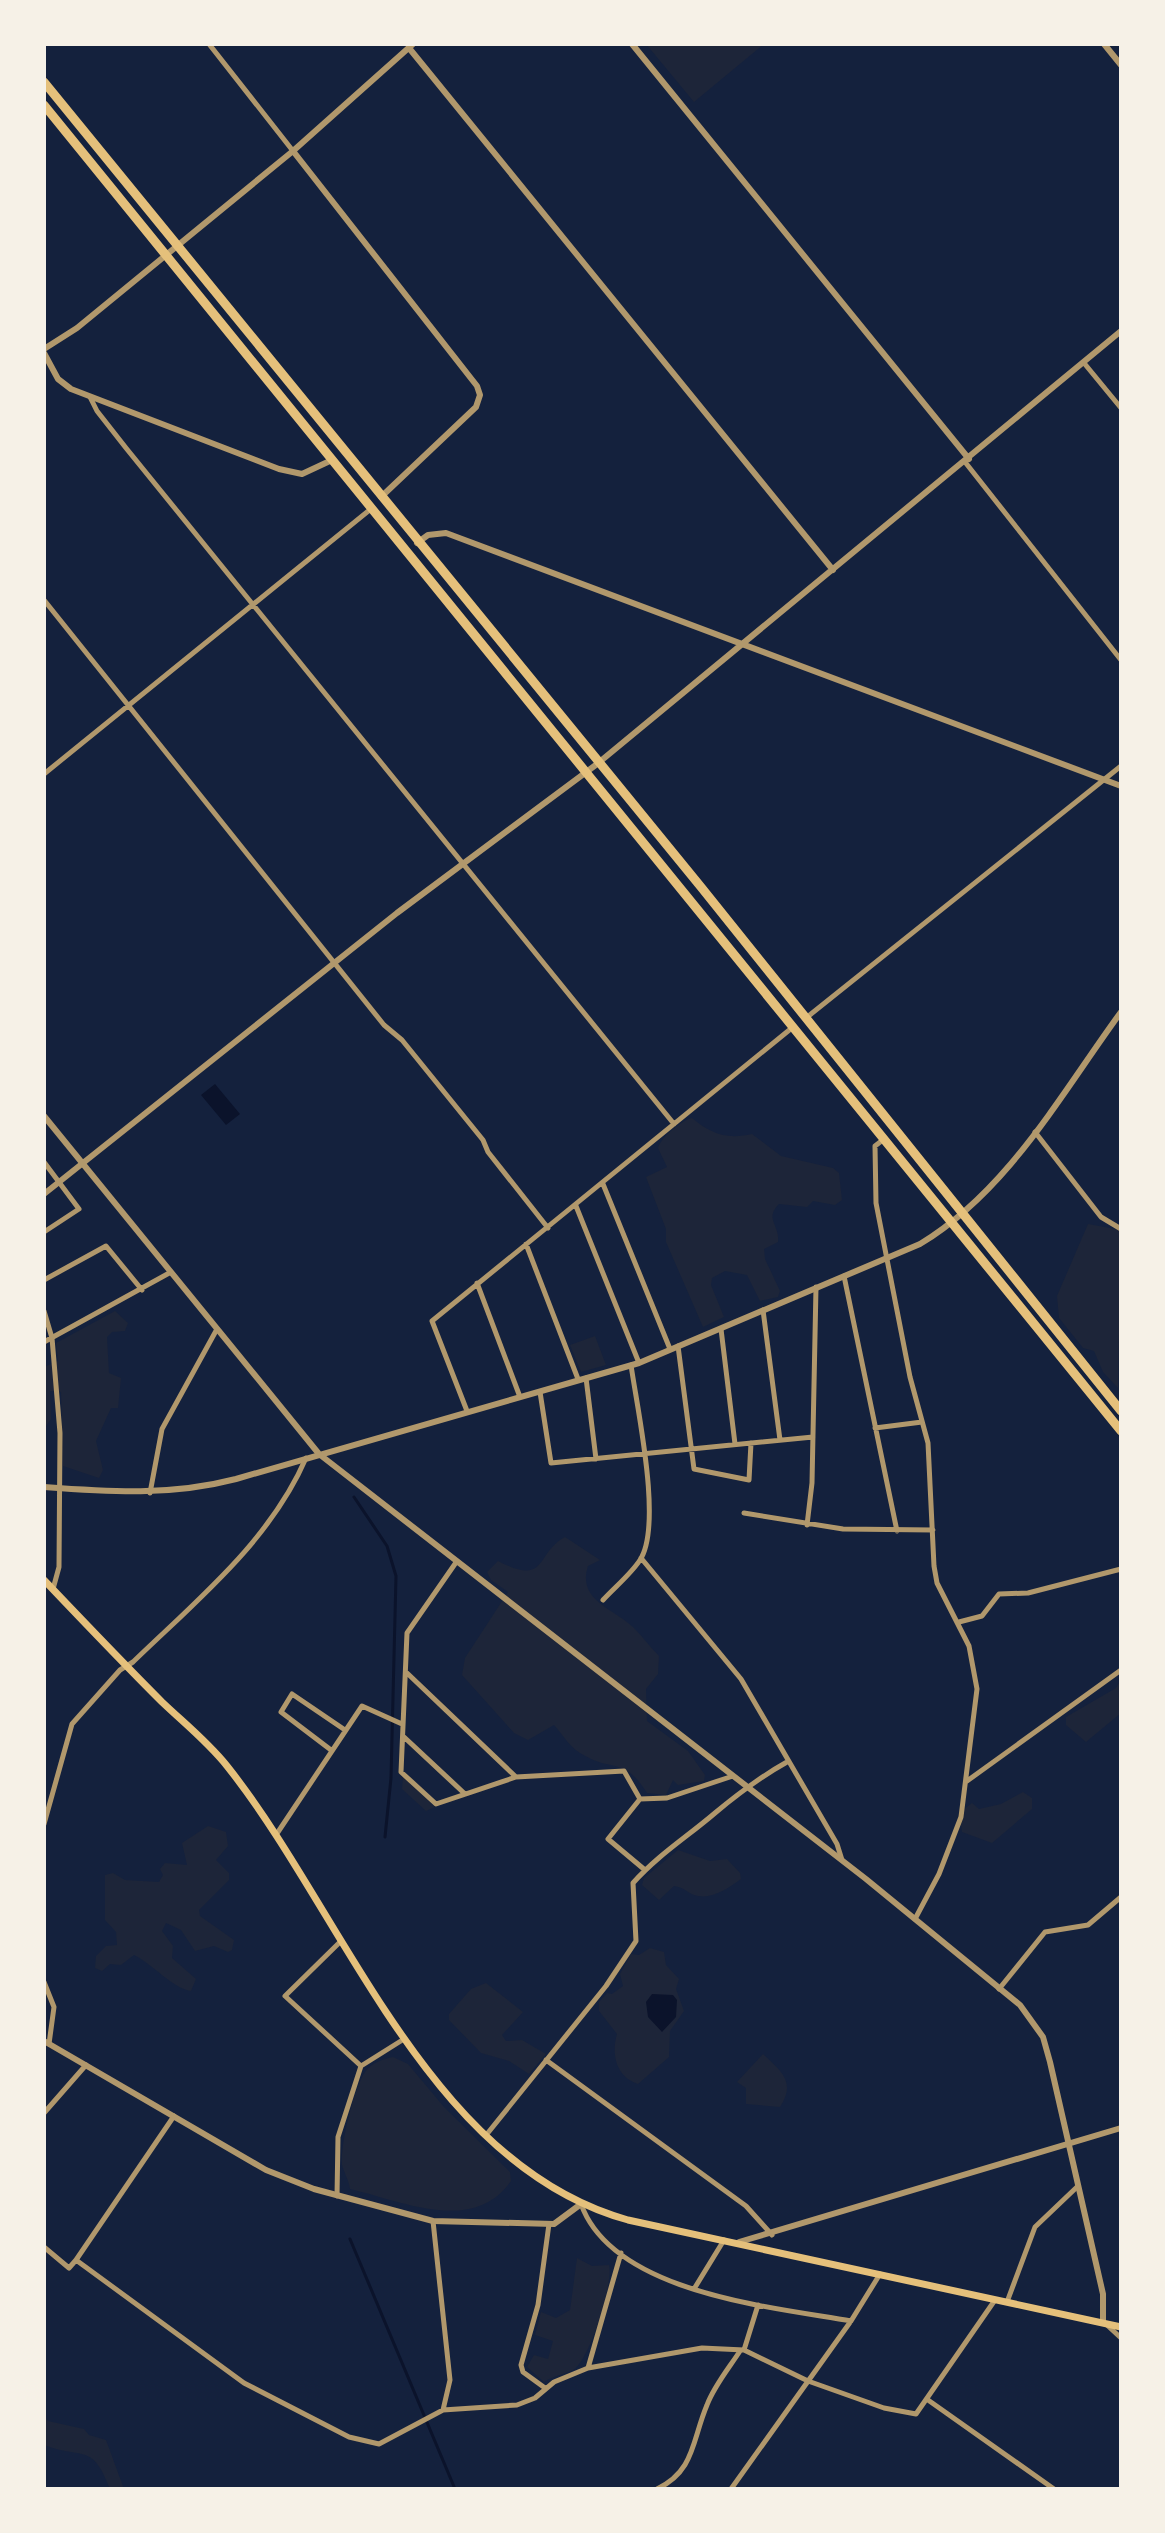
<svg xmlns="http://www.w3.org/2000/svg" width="1165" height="2533" font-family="Figtree,sans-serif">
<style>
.green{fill:#1d2539}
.water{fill:#0b132b}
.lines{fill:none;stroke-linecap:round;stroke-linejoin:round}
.stream{stroke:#0b132b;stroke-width:3}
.minor{stroke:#b1986c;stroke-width:5}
.tertiary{stroke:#b1986c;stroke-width:6}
.secondary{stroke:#e5c07b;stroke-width:7}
.trunk{stroke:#e5c07b;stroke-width:9}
</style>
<rect width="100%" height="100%" fill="#14213d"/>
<path class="green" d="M646,44H764L694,102Z
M692,1118C710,1133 726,1140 752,1134L781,1156L833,1168L839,1173L842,1200L835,1205L813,1201L807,1207L779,1204C764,1219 780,1225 778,1242L764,1249L765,1259L780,1291L778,1297L760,1301L747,1275L725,1271L712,1278L711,1285L724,1317L703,1327L666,1242V1229L646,1177L667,1167L658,1148C661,1137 682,1120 692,1118Z
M1088,1224L1121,1230L1118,1388L1103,1372L1094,1351L1083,1348L1059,1318L1057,1296Z
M115,1311L128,1323L125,1331L112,1332L107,1337L109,1373L121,1378L118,1408H111L96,1441L103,1470L99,1478L63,1466L61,1392L50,1391L51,1419L44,1429V1367L58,1361L56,1343Z
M595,1336L606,1365L581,1372L570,1345Z
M565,1537L600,1560L588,1566C577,1600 612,1608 633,1627C642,1636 650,1647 659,1656L658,1674L646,1689L647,1721L688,1751L705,1775L704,1781L678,1785L673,1780L666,1795L647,1793C623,1755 614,1774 580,1753C570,1747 562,1734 554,1725L528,1740L514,1733L462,1675L465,1658L508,1592L491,1580L487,1572L498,1561C548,1587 535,1553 565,1537Z
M1121,1680V1713L1086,1742L1066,1725V1717L1116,1688Z
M403,1777L435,1807L426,1811L402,1789Z
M1023,1792L1032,1798V1809L992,1843L962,1832L959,1813L972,1803L979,1809L1001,1804Z
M208,1826L226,1832L228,1846L216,1860L229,1873V1880L199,1910L200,1916L234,1940L232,1950L228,1952L214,1946L195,1951L181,1930L166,1923L162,1931L173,1946L172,1958L196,1979L191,1991C172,1988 154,1965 134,1955L121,1965L110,1964L102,1971L95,1968L96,1956L106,1946L117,1945L116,1932L105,1920V1875L113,1873L125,1880L159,1882L163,1875L160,1869L165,1863L187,1865L182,1843Z
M678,1850L710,1861L727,1859L740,1873L741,1879C730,1887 713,1899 698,1896C690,1895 684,1887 674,1886L659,1900L642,1885L644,1878Z
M650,1948L664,1952L666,1965L679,1979L676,1989L684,2011L670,2031L669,2057L638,2084C616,2077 611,2054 617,2034L599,2011V2002L607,1993L612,1994L623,1986L620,1974L631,1954L639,1955Z
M486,1983L523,2012L502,2035L506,2041L522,2040L546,2054L529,2074L509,2061L481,2053L449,2020V2014L471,1989Z
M763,2054C782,2072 796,2082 780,2107L746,2104V2088L737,2082Z
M393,2057L408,2064L444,2107L510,2172L511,2181C473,2235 402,2201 350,2189C349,2180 344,2173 342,2165C340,2145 354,2088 365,2072C371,2063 383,2059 393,2057Z
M577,2258L592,2266L609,2265C614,2282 589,2362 573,2370C564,2375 554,2375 544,2382L527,2367L534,2355L548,2359L553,2341L535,2335L541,2312L556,2318L570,2310Z
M44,2415L48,2421L84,2429L89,2435L106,2440L124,2489H110C92,2442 84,2460 44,2445Z"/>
<path class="water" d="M215,1084L240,1114L226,1125L201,1095Z
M652,1994L673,1995L677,2000L676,2017L662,2032L648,2017L646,2002Z"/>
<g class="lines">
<path class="stream" d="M354,1497L387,1546L396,1576L391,1778L385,1837
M350,2239L455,2489"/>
<path class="minor" d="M209,44L293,151
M1084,363L1121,408
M90,397L97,411L126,448L674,1124
M965,462L1121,660
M44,600L384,1025L402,1040L483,1140L488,1152L548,1228
M44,774L372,508
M806,1018L1121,766
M1035,1132L1101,1217L1121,1229
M884,1139L875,1146L876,1203L910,1377L928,1443L934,1566L937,1583L969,1646L977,1689L961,1817L939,1874L915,1919
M44,1162L79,1209L44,1232
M603,1184L670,1349
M576,1206L639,1363
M526,1244L578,1379
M844,1276L897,1531
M44,1280L106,1246L142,1290
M477,1283L520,1397
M763,1310L780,1440
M44,1311L52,1338L60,1433L59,1567L53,1589
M721,1329L735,1444
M44,1342L171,1272
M678,1346L694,1469L749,1480L751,1443
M586,1378L596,1459
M540,1392L551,1463L813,1437
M467,1411L432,1321L793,1027
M875,1428L922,1422
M150,1493L162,1429L217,1329
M744,1513L843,1529L933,1530
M807,1525L812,1483L816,1287
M641,1558L741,1679L837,1844L842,1860
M603,1600C615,1587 631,1574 640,1560C663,1525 637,1408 631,1365
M959,1622L982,1616L999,1594L1028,1593L1121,1569
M407,1673L516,1777L436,1804L401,1772L407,1633L457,1561
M404,1737L465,1794
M331,1750L281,1712L292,1694L345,1730
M516,1777L624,1771L640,1799
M967,1781L1121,1670
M44,1824L72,1724L120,1670L133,1662C197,1600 270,1541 306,1458
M276,1835L362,1706L402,1724
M645,1870L608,1839L640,1799L667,1798L733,1776
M341,1941L285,1996L361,2066
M44,1982L54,2007L49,2044
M999,1989L1045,1932L1088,1925L1121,1897
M546,2060L746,2206L772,2235
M44,2113L86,2065
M487,2134L606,1986L636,1941L633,1883C658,1855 687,1837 715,1813C739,1793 760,1777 787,1762
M337,2196L338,2137L361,2066L404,2039
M581,2204C613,2293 771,2307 851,2321
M433,2221L450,2380L443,2410
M44,2247L69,2268L76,2260L244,2383L349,2437L379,2444L443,2410L517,2405L535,2398L554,2382L588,2368L702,2348L744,2350L808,2381L884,2408L916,2414L995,2300
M76,2260L174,2116
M694,2289L724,2240
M1007,2302L1035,2227L1078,2186
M1107,2325L1121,2338
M744,2350L758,2305
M588,2368L621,2253
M545,2388L523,2372L521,2365L538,2305L549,2224
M928,2400L1054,2489
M657,2489C695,2471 692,2440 707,2405C714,2386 729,2368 740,2351
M731,2489L851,2321L880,2274"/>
<path class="tertiary" d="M632,44L969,459
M1104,44L1121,65
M409,48L833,570
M293,151L477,386L480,395L476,407L381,497
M44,349L77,328L293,151L413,44
M44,353L58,379L71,389L279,469L302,474L332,460
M417,543L428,535L446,533L1121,786
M44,1116L319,1454L866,1879L1020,2005L1043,2037L1050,2062L1103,2294V2322
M44,1194L397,913L597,764L1121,331
M44,1487C111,1492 171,1496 236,1479L639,1363L920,1244C1008,1191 1061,1094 1121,1012
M44,2041L266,2170L314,2189L433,2221L554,2224L581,2204
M739,2242L1121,2128"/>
<path class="secondary" d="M44,1580C83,1621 122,1662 162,1702C184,1723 208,1742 227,1766C345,1914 428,2165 628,2220L1121,2327"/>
<path class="trunk" d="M44,82L701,887L1121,1411
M44,105L1121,1431"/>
</g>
<rect width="1165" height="2533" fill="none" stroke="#f6f1e7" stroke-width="92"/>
</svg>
